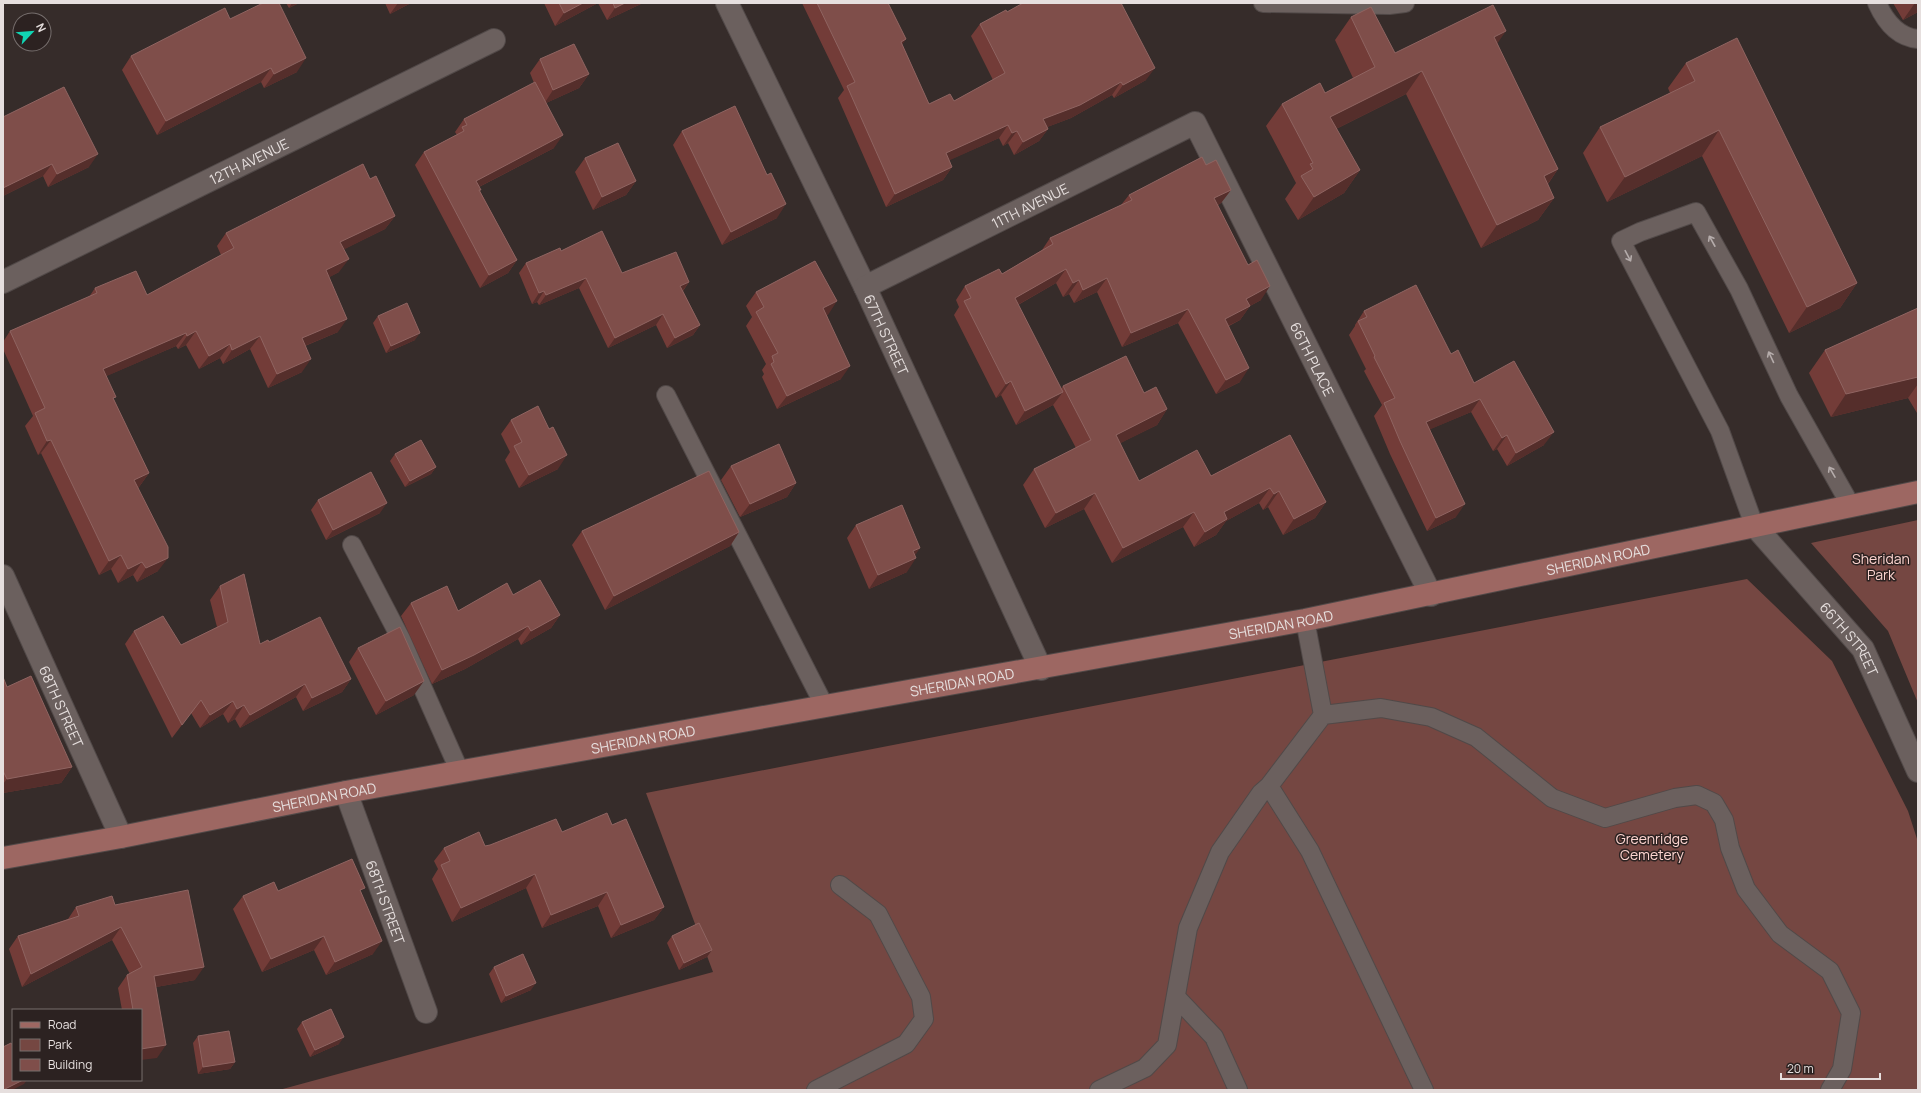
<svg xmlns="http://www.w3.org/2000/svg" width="1921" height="1093" font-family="Manrope,sans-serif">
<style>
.green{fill:#754742}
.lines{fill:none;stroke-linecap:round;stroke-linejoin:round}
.service-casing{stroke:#514948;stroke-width:20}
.minor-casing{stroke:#514948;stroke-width:24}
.primary-casing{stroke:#514948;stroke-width:24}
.service{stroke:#6b605e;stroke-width:18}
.minor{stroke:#6b605e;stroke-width:22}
.primary{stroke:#9d6762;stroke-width:22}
.wall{fill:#733c38}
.shaded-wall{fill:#552e2b}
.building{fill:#7f4e4a;stroke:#8f6461}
.oneway{stroke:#b5acab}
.labels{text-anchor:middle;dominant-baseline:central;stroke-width:3;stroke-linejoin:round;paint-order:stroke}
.street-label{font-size:14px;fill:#e6dfde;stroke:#2c2221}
.park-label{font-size:14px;fill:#fdd5d0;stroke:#2c2221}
</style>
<rect width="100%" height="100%" fill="#362c2a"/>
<path class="green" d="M1918,520V703L1888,631L1811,543Z
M1747,579L1832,661L1908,811L1918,842V1090H279L713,972L646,793Z"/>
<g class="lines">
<defs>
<path id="service" d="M1263,3L1389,5L1405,3
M1877,3C1885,21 1897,37 1918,39
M666,395L825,707
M1754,525L1720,431L1621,241L1640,232L1696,212L1739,289L1789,396L1851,506
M352,545L401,639L460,772
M1305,620L1323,715
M1269,786L1310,851L1424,1090
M1176,997L1214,1037L1238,1090
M816,1090L906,1044L924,1019L921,997L878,914L840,885
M1099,1090L1145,1068L1167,1045L1188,928L1220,852L1261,793L1269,786L1323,715L1381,708L1431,717L1476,737L1552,798L1605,818L1675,798L1697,795L1714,803L1724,820L1730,848L1746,889L1780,934L1830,971L1851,1013L1842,1069L1830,1090"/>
<g id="minor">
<path id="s1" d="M727,3L865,287L1041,669"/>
<path id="s2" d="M3,282L494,40"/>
<path id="s3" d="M865,287L1195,123L1431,595"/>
<path id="s4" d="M1754,525L1863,649L1918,771"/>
<path id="s5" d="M3,576L121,837"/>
<path id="s6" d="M346,792L426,1012"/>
</g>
<g id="primary">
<path id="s7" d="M3,858L121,837L346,792L1305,620L1918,492"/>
</g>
</defs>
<use href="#service" class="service-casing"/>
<use href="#minor" class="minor-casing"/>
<use href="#primary" class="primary-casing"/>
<use href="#service" class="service"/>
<use href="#minor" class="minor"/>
<use href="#primary" class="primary"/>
</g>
<path class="wall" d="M286,3H299L289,8Z
M385,3H411L390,14Z
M544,3H643L607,20L598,3L555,26Z
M802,3H888L906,39L902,44L929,104L954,101L993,80L971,36L980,24L1007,12L1146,80L1114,98L1112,95L1071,118L1047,127L1048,129L1039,141L1014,155L1008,143L1003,146L999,138L949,160L952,167L943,180L886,207L838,98L844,90Z
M1893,3H1918V12L1903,20Z
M1351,17L1395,53L1497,44L1558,169L1548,184L1554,198L1538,220L1481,248L1406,94L1336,129L1360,170L1344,193L1298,220L1285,199L1296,183L1266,126L1282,104L1325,93L1353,78L1335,40Z
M230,19L297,72L264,88L261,82L157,135L122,70L131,56Z
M540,59L589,74L579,88L546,103L554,148L479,187L480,191L517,260L508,273L480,288L415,165L424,152L456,135H457L455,132L464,119L534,83L530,73Z
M1686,63L1857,283L1840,308L1789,333L1702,156L1607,202L1583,153L1600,127L1670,93L1668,88Z
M3,117L89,167L48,187L43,176L3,196Z
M682,131L777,218L722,245L673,145Z
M585,158L636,181L626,195L593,210L575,172Z
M1206,165L1231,190L1221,203L1218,205L1261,300L1250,306L1240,320L1229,326L1240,382L1216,394L1178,323L1122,347L1097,292L1074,303L1069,294L1063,297L1056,283L1018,305L1061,389L1063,386L1144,393L1167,409L1157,425L1120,443L1139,481L1211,476L1290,435L1326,502L1315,518L1283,535L1268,507L1263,510L1259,503L1226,521L1216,535L1194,547L1183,527L1112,563L1084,509L1045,528L1023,485L1034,469L1076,448L1053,405L1016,425L1001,395L996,398L954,315L959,307L956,300L965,286L1002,274L1042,250L1050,238L1121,205L1129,195Z
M370,179L395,216L385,229L344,249L339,272L329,277L338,332L305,346L302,372L268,388L250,349L223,364L220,358L199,369L186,345L178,349L176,346L106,376L114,400L149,473L139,487L138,488L158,571L137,582L133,575L118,583L111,569L99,575L41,453L38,455L25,426L33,416L3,349V342L10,331L89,297L95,288L147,295L221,255L217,246L226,233Z
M561,251L622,273L689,282L683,291L700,325L693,335L667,348L656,325L608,348L579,288L539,305L537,302L532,304L519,273L526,263Z
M756,292L828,315H827L841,379L777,409L762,377L764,374L762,370L766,364L746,326L752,317L746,306Z
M1918,308V413H1917L1908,398L1831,417L1809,373L1825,350Z
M1364,311L1451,354L1474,383L1544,445L1507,466L1497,449L1493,451L1471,412L1430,429L1456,517L1427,531L1390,454L1374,416L1382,405L1364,371L1366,369L1349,335L1355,326V325Z
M378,316L415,340L386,353L373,323Z
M511,420L558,469L519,488L505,460L510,452L501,434Z
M395,454L436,467L431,474L405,487L390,461Z
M731,466L796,483L787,497L740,517L721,480Z
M318,500L380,513L326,540L311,510Z
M856,525L907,572L869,589L847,538Z
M582,531L739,532L730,546L605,610L572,545Z
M220,586L260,644L269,642L351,679L342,692L303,711L296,697L240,728L235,719L228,723L223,714L200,728L191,713L172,738L125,644L134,631L181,645L217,627L210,600Z
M513,595L560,615L551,628L521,645L518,639L465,669L432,684L401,616L411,603L458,611Z
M358,648L414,695L376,715L349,662Z
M3,677L7,687L72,767L61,783L3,793Z
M612,825L664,907L654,920L611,938L598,906L542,928L526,888L452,922L432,879L438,869L434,861L444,848L485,846Z
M278,891L361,893L373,954L326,975L314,950L262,972L233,909L243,896Z
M115,905L195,980L156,987L157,1058L141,1010H122L118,988L127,975L130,974L112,940L22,987L9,949L18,936L68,919L76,907Z
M672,936L707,957L679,970L667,943Z
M494,967L531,990L501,1003L489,974Z
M302,1022L339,1044L310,1057L297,1029Z
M198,1036L235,1062L230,1069L198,1074L193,1043Z"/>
<path class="shaded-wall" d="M292,3H299L289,8Z
M398,3H411L390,14Z
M583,3H598L555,26L564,13Z
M625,3H643L607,20L615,8Z
M1915,3H1918V12L1903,20Z
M1506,31L1490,54L1494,37Z
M906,39L897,52L901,42Z
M306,58L297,72L264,88L274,74Z
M271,68L261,82L157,135L166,121Z
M1155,68L1146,80L1114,98L1123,85Z
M1422,71L1406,94L1314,140L1330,117Z
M589,74L579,88L544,104L553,90Z
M1121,82L1112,95L1071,118L1034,132L1043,119Z
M1008,125L999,138L937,166L946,153Z
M1048,129L1039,141L1014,155L1023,142Z
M1719,130L1702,156L1607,202L1625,177Z
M1017,131L1008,143L1003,146L1012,133Z
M563,135L554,148L467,193L476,181Z
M98,154L89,167L48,187L57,174Z
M52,164L43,176L3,196V188Z
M952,167L943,180L886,207L895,194Z
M1558,169L1542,192L1544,176Z
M1360,170L1344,193L1298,220L1314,197Z
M636,181L626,195L593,210L602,197Z
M1231,190L1221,203L1204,212L1214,198Z
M1554,198L1538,220L1481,248L1497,225Z
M786,204L777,218L722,245L731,232Z
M395,216L385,229L331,256L340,242Z
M349,259L339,272L317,284L326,270Z
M517,260L508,273L480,288L489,275Z
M1066,269L1056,283L1005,312L1015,298Z
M586,278L579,288L539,305L546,295Z
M1107,278L1097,292L1074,303L1083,290Z
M1079,280L1069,294L1063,297L1073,283Z
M689,282L681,293L680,286Z
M1857,283L1840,308L1789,333L1807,307Z
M1270,286L1261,300L1248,307L1250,306L1240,320L1215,332L1225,319L1246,299Z
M544,291L537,302L532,304L539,293Z
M837,301L828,315L814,322L823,308Z
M1188,309L1178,323L1122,347L1131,333Z
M663,314L656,325L608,348L615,338Z
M347,319L338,332L292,351L302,338Z
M700,325L693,335L667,348L675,338Z
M196,331L186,345L178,349L187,336Z
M186,333L176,346L93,382L103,369Z
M420,333L415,340L386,353L391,346Z
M260,336L250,349L223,364L232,350Z
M230,344L220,358L199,369L209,356Z
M311,359L302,372L268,388L277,374Z
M850,366L841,379L777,409L787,396Z
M1249,368L1240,382L1216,394L1226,380Z
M1918,377V384L1908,398L1831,417L1846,394Z
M1011,381L1001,395L996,398L1006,384Z
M1063,392L1053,405L1016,425L1025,411Z
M1480,399L1471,412L1417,435L1426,422Z
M1167,409L1157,425L1105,451L1116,435Z
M1554,432L1544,445L1507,466L1516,453Z
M1507,435L1497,449L1493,451L1502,438Z
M51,440L41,453L38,455L47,441Z
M567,455L558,469L519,488L529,475Z
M436,467L431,474L405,487L410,481Z
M149,473L139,487L124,494L134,480Z
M796,483L787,497L740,517L750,504Z
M1270,488L1259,503L1226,521L1216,535L1194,547L1205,532L1224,512Z
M1279,491L1268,507L1263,510L1274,494Z
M1095,493L1084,509L1045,528L1056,513Z
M1326,502L1315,518L1283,535L1294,519Z
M387,503L380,513L326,540L333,530Z
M1465,504L1456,517L1427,531L1436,518Z
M1194,512L1183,527L1112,563L1123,548Z
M739,532L730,546L605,610L614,596Z
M920,548L912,560L916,558L907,572L869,589L878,575L913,551Z
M121,555L111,569L99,575L109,561Z
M168,558L158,571L137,582L146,568Z
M142,562L133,575L118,583L128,569Z
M560,615L551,628L521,645L531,631Z
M528,626L518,639L465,669L432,684L442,670Z
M351,679L342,692L303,711L312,698Z
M424,681L414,695L376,715L386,701Z
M305,684L296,697L240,728L250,715Z
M233,701L223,714L200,728L210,715Z
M244,705L235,719L228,723L237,709Z
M72,767L61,783L3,793V784L7,779Z
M535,874L526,888L452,922L461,908Z
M607,892L598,906L542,928L551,915Z
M664,907L654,920L611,938L621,925Z
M121,927L112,940L22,987L31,974Z
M324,936L314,950L262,972L271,959Z
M382,941L373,954L326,975L335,962Z
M712,950L707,957L679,970L684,963Z
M204,967L195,980L145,989L154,976Z
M536,983L531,990L501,1003L506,996Z
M344,1037L339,1044L310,1057L315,1050Z
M166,1045L157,1058L141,1060V1049Z
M235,1062L230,1069L198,1074L203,1067Z
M23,1080H27L24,1084L12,1090H3Z"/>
<path class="building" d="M263,3H279L306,58L274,74L271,68L166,121L131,56L225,8L230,19Z
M559,3H583L564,13Z
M613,3H625L615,8Z
M817,3H888L906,39L901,42L929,104L950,94L954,101L1005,73L980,24L1006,10L1007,12L1023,3H1121L1155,68L1123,85L1121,82L1080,105L1043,119L1048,129L1023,142L1017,131L1012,133L1008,125L946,153L952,167L895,194L847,86L855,82Z
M1493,5L1506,31L1494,37L1558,169L1544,176L1554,198L1497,225L1422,71L1330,117L1360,170L1314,197L1301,176L1313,169L1310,164L1313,163L1282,104L1320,83L1325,93L1375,67L1351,17L1371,7L1395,53Z
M1737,38L1857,283L1807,307L1719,130L1625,177L1600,127L1695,81L1686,63Z
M574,44L589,74L553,90L540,59Z
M535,82L563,135L476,181L481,190H479L517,260L489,275L424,152L464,131L462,127L467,125L464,119Z
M64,87L98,154L57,174L52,164L3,188V117Z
M735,106L767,175L771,173L786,204L731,232L682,131Z
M618,143L636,181L602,197L585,158Z
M1202,157L1206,165L1216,160L1231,190L1214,198L1248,265L1257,260L1270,286L1246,299L1250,306L1225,319L1249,368L1226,380L1188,309L1131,333L1107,278L1083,290L1079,280L1073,283L1066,269L1015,298L1063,392L1025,411L1011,381L1006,384L964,301L971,298L965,286L999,269L1002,274L1053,244L1050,238L1132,200L1129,195Z
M363,164L370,179L376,176L395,216L340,242L349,259L326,270L347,319L302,338L311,359L277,374L260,336L232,350L230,344L209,356L196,331L187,336L186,333L103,369L116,397L113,398L149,473L134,480L168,547V558L146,568L142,562L128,569L121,555L109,561L51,440L47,441L35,413L45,408L10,331L97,293L95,288L136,271L147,295L234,248L226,233Z
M602,231L622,273L676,252L689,282L680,286L700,325L675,338L663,314L615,338L586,278L546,295L544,291L539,293L526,263L560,248L561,251Z
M815,261L837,301L823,308L850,366L787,396L771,364L774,362L772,356L778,353L756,312L764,307L756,292Z
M1416,285L1451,354L1458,350L1474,383L1514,361L1554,432L1516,453L1507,435L1502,438L1480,399L1426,422L1465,504L1436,518L1400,441L1384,403L1395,398L1374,357L1375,356L1358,321L1367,317L1364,311Z
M407,303L420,333L391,346L378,316Z
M1918,308V377L1846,394L1825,350Z
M1126,356L1144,393L1156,387L1167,409L1116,435L1139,481L1197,450L1211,476L1290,435L1326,502L1294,519L1279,491L1274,494L1270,488L1224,512L1227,519L1205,532L1194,512L1123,548L1095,493L1056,513L1034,469L1091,440L1063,386Z
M538,406L549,429L553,427L567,455L529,475L514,446L522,442L511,420Z
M421,440L436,467L410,481L395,454Z
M779,444L796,483L750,504L731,466Z
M709,471L739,532L614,596L582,531Z
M371,472L387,503L333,530L318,500Z
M902,505L920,548L913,551L916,558L878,575L856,525Z
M244,574L260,644L268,640L269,642L320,617L351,679L312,698L305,684L250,715L244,705L237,709L233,701L210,715L201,700L182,725L134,631L163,616L181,645L228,622L220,586Z
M540,580L560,615L531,631L528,626L474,655L442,670L411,603L447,586L458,611L507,583L513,595Z
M400,627L424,681L386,701L358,648Z
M31,676L72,767L7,779L3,771V677L7,687Z
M607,813L612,825L626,819L664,907L621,925L607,892L551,915L535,874L461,908L441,865L450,861L444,848L479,832L485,846L490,845L556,819L562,832Z
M352,859L365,888L360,890L382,941L335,962L324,936L271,959L243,896L274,882L278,891Z
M188,890L204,967L154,976L166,1045L141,1049V1010H133L127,975L142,967L121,927L31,974L18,936L79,916L76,907L112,896L115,905Z
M699,923L712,950L684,963L672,936Z
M523,954L536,983L506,996L494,967Z
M331,1009L344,1037L315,1050L302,1022Z
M229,1031L235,1062L203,1067L198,1036Z
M11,1043L13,1046V1080H23L3,1090V1047Z"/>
<defs><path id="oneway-shaft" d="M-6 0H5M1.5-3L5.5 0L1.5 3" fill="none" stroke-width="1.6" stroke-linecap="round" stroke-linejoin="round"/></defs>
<g class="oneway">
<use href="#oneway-shaft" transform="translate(1712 241) rotate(-119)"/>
<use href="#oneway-shaft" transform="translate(1628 256) rotate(62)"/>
<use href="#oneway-shaft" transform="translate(1771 357) rotate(-115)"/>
<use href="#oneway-shaft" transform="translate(1832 472) rotate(-120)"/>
</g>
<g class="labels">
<g class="street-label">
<text stroke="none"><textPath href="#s2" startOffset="274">12TH AVENUE</textPath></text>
<text stroke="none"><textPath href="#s3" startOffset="184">11TH AVENUE</textPath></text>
<text stroke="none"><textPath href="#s1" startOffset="368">67TH STREET</textPath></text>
<text stroke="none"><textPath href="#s3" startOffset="632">66TH PLACE</textPath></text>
<text stroke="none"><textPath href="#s7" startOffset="1623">SHERIDAN ROAD</textPath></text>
<text stroke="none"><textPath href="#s7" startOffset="1299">SHERIDAN ROAD</textPath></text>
<text stroke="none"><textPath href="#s4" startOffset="149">66TH STREET</textPath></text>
<text stroke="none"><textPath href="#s7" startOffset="975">SHERIDAN ROAD</textPath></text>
<text stroke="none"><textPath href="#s5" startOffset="143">68TH STREET</textPath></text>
<text stroke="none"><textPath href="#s7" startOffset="651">SHERIDAN ROAD</textPath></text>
<text stroke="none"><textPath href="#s7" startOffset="327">SHERIDAN ROAD</textPath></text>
<text stroke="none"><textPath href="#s6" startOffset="117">68TH STREET</textPath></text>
</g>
<g class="park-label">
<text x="1881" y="558">Sheridan<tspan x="1881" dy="16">Park</tspan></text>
<text x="1652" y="838">Greenridge<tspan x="1652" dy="16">Cemetery</tspan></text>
</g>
</g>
<rect width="1921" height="1093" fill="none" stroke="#e6dfde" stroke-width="8"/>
<rect x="12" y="1009" width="130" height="72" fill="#2c2221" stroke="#766e6d"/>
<rect x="20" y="1022" width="20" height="6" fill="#9d6762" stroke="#766e6d"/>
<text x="48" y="1029" font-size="12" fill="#e6dfde">Road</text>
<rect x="20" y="1039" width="20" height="12" fill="#754742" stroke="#766e6d"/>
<text x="48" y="1049" font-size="12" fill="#e6dfde">Park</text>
<rect x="20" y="1059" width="20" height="12" fill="#7f4e4a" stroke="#766e6d"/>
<text x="48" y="1069" font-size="12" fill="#e6dfde">Building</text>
<g transform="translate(32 32) rotate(64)"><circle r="19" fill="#2c2221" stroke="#766e6d"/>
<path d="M0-3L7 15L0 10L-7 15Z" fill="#11d5b4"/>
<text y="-6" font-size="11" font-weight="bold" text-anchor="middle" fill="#e6dfde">N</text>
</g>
<path d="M1781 1073v6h99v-6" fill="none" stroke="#e6dfde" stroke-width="2"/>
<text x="1787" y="1073" font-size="12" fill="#e6dfde" stroke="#2c2221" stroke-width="3" paint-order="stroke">20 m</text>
</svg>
